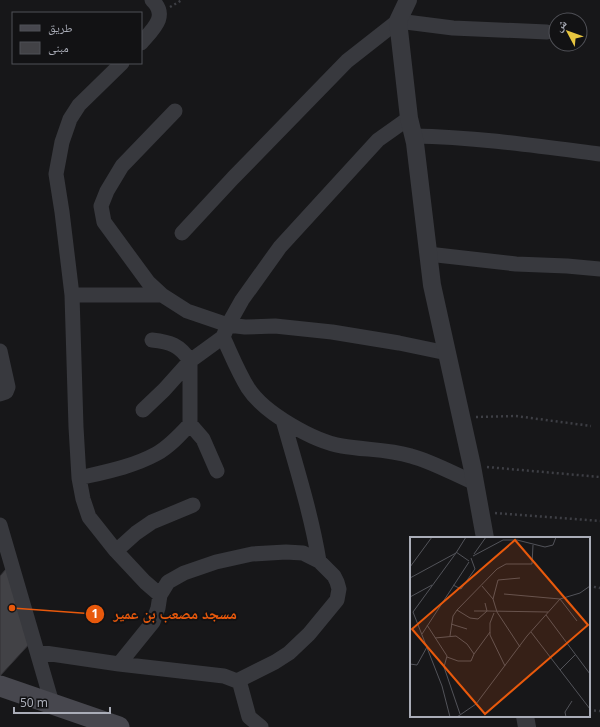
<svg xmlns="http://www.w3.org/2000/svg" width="600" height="727" font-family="'Noto Sans','Noto Naskh Arabic',sans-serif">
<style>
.building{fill:#424246;stroke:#323135}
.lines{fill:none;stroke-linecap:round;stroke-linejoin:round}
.path{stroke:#3e3f45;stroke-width:2.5;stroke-dasharray:2 3;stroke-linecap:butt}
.minor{stroke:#38393e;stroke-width:15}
.tertiary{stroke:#38393e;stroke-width:18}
.secondary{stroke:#47474e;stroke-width:21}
.inset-road{fill:none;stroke:#525359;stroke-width:1}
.view{fill:#e8590c;fill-opacity:0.15;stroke:#e8590c;stroke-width:2}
.inset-edge{fill:none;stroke:#aaadb8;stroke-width:2}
.leader{fill:none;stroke:#e8590c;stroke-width:1.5}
.callout-dot{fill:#e8590c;stroke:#121214;stroke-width:1.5}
.mark-label{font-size:12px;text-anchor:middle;font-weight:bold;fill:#fff}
.callout-label{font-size:15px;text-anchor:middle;font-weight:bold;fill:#e8590c;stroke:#121214;stroke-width:4;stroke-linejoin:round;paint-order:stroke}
</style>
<rect width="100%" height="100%" fill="#171719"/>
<path class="building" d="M11,563L33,640L0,676V576Z"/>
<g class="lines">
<path class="path" d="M170,7L182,0
M476,417L516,416L591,426
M487,467L600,477
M495,513L600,521
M589,586L600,588
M589,710L600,711"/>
<path class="minor" d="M141,43C153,29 169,16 152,0
M175,111L122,166L107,191L101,206L104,222L148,282L162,295L187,311L228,325L245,327L275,326L332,332L399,343L447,353
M413,136C476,137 538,146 600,154
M182,233L233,178L347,61L398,21L453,28L547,32
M428,254L516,264L567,266L600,269
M72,295H162
M223,337C231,354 238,372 248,388C264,413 313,441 342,446C365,450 388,449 411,456C433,462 454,474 475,483
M0,351L8,387L6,392L0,394
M143,410L164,390L190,361C180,345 170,342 152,340
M283,420C296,466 311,513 319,561
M190,424L203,439L217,471
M79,478L76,427L72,295L62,212L56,174L62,142L70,119L79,105L122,63
M0,525L52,703
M116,551L136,533L152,522L193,505
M160,595L145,582L116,551L89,517L83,499L79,478C105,472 132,467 156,454C169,447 180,435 190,424V361L223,337L228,325L242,300L280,247L378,140L409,118
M38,652L119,664L224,676L237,681L240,684L249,717L261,727
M119,664L153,622L158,608L160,595L168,582L184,573L216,562L252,554L286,552L303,553L319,561L334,576L337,582L339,589L337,600L309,634L289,653L275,662L237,681"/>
<path class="tertiary" d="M408,0L398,21L409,118L415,143L432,285L472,466L485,538
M525,716L527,727"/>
<path class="secondary" d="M0,686L119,727"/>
</g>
<g transform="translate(410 537)">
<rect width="180" height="180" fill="#171719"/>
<path class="inset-road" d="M46,15L59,24M64,17L76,0M63,19L93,3H107L135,10L143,8L146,0M0,30L22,0M0,41L46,16L56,0M43,48L51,52L65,32L61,21M72,49L83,62M94,57L150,62L167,84M0,60L22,48M47,73L87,32L96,27H122L123,8M64,74H77L75,66M84,76L80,86V98L95,129M136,78L180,137M41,87L57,92M17,88L37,119L34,130L50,177M121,95L180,172M12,97L59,25M40,99L43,79L47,73L60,81L68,82L77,74L138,75M25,101L46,99L57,107L64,117L61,124H48L37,120M110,110L87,75L83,62L88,43L110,41M64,117L80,95M0,127L7,128L17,110M150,133L165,118M40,180L32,149L3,75L46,16M47,180L66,167L117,99L150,62L170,56L180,49M156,180L155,175L162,164"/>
<path class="view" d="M105,3L178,88L75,177L2,92Z"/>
<rect width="180" height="180" class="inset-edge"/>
</g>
<path class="leader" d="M12 608L95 614"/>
<g class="callout-dot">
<circle cx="12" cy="608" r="4"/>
<circle cx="95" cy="614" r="10"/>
</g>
<g class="mark-label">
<text x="95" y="618">1</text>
</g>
<g class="callout-label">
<text x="175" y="619">مسجد مصعب بن عمير</text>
</g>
<rect x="12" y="12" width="130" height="52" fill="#121214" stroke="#4f5056"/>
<rect x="20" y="25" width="20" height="6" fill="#47474e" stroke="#4f5056"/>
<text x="48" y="32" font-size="12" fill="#aaadb8">طريق</text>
<rect x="20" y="42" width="20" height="12" fill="#424246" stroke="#4f5056"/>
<text x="48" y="52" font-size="12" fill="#aaadb8">مبنى</text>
<g transform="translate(568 32) rotate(311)"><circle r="19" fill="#121214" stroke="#4f5056"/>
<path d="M0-3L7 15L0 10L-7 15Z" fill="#e8c640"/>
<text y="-6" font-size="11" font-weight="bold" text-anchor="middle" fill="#aaadb8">ش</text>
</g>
<path d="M14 707v6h96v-6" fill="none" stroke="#aaadb8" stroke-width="2"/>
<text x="20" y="707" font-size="12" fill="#aaadb8" stroke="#121214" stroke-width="3" paint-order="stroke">50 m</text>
</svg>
